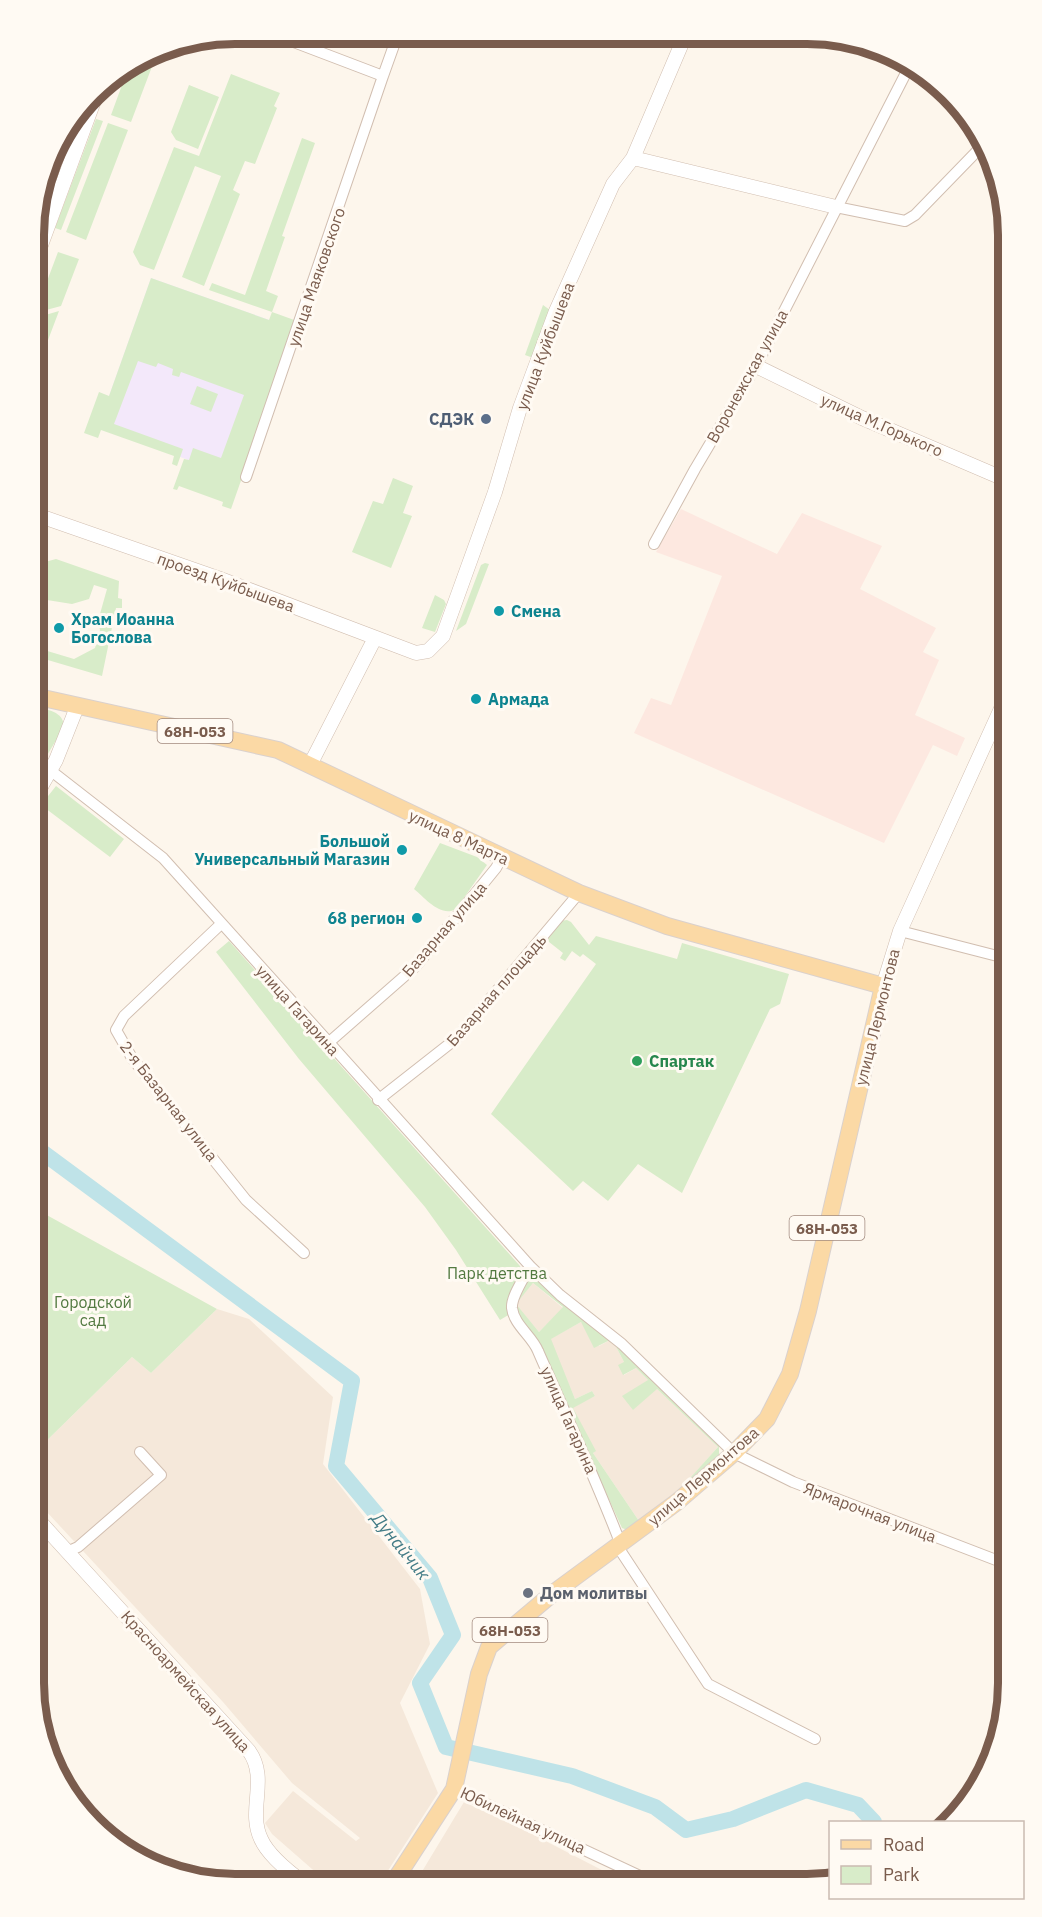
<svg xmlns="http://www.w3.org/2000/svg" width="1042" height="1917" font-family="'IBM Plex Sans',sans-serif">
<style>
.residential{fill:#f5e8da}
.commercial{fill:#fde8e0}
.education{fill:#f3e8fa}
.green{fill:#d8ecc9;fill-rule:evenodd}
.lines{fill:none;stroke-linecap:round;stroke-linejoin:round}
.river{stroke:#bfe3e8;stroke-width:16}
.minor-casing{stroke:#d1beb0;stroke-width:12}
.tertiary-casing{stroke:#d1beb0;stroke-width:15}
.secondary-casing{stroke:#d6c0b0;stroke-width:16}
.primary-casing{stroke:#dad1cd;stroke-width:18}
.minor{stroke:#fff;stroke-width:10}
.tertiary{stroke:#fff;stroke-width:14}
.secondary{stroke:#fff;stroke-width:15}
.primary{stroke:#fbd9a5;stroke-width:16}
.service-dot{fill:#5c6f8a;stroke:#fffaf3;stroke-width:2}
.culture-dot{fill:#0f9aa8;stroke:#fffaf3;stroke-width:2}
.leisure-dot{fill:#2e9e5b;stroke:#fffaf3;stroke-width:2}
.worship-dot{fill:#6b7280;stroke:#fffaf3;stroke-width:2}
.labels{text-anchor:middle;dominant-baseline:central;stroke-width:6;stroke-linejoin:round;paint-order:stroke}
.shield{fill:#fffaf3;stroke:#a28b7f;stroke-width:1.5}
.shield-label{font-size:15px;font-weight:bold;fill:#7a5c4d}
.street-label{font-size:16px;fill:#7a5c4d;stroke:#fffaf3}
.service-label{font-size:16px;font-weight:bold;fill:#4e5e75;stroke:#fffaf3;text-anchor:end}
.culture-label{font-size:16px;font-weight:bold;fill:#0d838f;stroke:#fffaf3;text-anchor:start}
.leisure-label{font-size:16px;font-weight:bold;fill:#27864d;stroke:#fffaf3;text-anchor:start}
.park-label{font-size:16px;fill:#537a41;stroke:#fffaf3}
.worship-label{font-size:16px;font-weight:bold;fill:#5b616d;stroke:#fffaf3;text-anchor:start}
.water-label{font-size:18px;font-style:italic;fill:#437c86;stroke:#fffaf3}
.rim{fill:none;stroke:#7a5c4d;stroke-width:8}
</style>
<rect width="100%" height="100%" fill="#fdf6ec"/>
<path class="residential" d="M533,1283L563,1308L539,1332L515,1304Z
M217,1309L249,1319L333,1397L323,1464L420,1589L430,1644L400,1703L438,1793L380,1883H328L272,1834L265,1823L293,1791L356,1841L360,1838L292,1783L223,1702L33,1497V1454L132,1357L151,1373Z
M581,1322L599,1346L612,1339L624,1362V1375L636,1368L648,1380L633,1409L656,1388L718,1447L668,1503L641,1524L593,1453L595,1451L572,1407L595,1396L592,1391L575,1399L550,1339Z
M464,1802L530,1833L627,1883H415Z"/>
<path class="commercial" d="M681,509L777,554L802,513L882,546L860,589L936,628L923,652L939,660L915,715L965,738L957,756L933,745L884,843L634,733L651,698L671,705L722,576L656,552Z"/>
<path class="education" d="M151,278L289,327L235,477L98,427Z"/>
<path class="green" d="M159,48L131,122L111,115L129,66Z
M231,74L280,93L274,106L277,108L255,164L245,161L233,190L240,194L204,286L182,277L221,176L195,166L154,270L140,265L133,252L174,147L199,156Z
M189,85L219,97L198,149L176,140L171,132Z
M96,119L103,121L61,230L55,228Z
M108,123L128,130L86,240L66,232Z
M302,138L315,143L282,236L285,237L266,291L278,296L272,312L297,321L231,509L222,506L223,502L179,486L177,490L173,489L184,459L189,460L193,448L221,458L244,395L181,372L179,377L172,375L173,369L158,363L156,367L138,361L114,424L183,449L177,466L172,464L174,456L101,430L98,438L84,433L99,392L109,396L151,278L269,320L272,312L209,290L212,283L245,295Z
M58,252L79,259L61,306L35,313Z
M543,305L550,310L536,359L525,355Z
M59,311L39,364C32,348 35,340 40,326L35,323V318Z
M197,386L218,394L211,412L190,404Z
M393,478L413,486L403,513L412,516L391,568L352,552L373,501L383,504Z
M56,559L119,581L118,598L122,599V608H116L102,676L41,658L44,650L74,659L95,648L100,630L98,621L107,589L94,585L89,599L72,604L47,600L44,608L34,609V565Z
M485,563L489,564L466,624L456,631L481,565Z
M435,595L444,600L446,604L435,632L422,628Z
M34,706C47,710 64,711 64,727L34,777Z
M56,786L124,839L110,857L41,805Z
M440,843L477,857L487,865L456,909C441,918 425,898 414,889Z
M567,920L571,922L589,945L596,936L677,959L682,943L789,974L780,1004L770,1009L682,1193L638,1164L608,1201L583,1181L573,1191L491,1114L596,964L583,954L580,957L572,951L565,961L560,958L563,953L544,938L560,921Z
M229,941L520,1266L522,1272L510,1314L500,1320L456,1250L425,1207L299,1059L216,952Z
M34,1208L217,1309L151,1373L132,1357L33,1454Z
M528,1274L611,1338L719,1446V1455L672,1498L718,1447L657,1389L633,1410L622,1396L648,1380L636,1368L623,1375L618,1365L624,1362L612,1339L594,1348L581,1322L551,1339L575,1399L592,1391L595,1396L573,1408L596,1451L593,1453L641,1524L630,1531L622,1528L539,1346L515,1310L514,1305ZM533,1283L563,1307L539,1332L516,1304Z"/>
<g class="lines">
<path class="river" d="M34,1146L352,1381L336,1466L430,1578L453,1635L420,1683L446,1747L572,1776L655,1807L686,1830L733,1819L806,1790L858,1805L874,1822"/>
<defs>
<path id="minor" d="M270,33L383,76L398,34
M836,207L905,221L915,215L982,146
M246,477L383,76
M654,544L695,469L756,366L909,67
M50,770L163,858L530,1266L560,1295L622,1344L734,1453L793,1482L1009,1565
M221,924L124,1016L116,1030L132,1058L246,1200L304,1253
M900,931L1009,959
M327,1044L416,966L496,868L502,857
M378,1100L457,1038L579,893
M530,1266C525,1277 511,1296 512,1308C514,1325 532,1336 538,1351C566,1415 596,1479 621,1545
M618,1547L708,1684L815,1739
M69,1551L78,1547L161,1475L140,1452
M454,1789L657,1884"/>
<path id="tertiary" d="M633,158L836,207
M756,366L862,418L1009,481
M34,514L218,578L416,653L428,651L443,636L495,492L520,408L556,311L613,184L633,158L685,36
M310,765L375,638
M34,799L56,760L77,707
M883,986L900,931L1009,691
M33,1514L249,1751C269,1779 247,1810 261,1839C268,1855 289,1872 304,1883"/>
<path id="secondary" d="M35,260L99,86"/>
<path id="primary" d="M34,696L278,750L579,893L667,926L883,986L808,1311L790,1374L767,1419L734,1453L677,1502L552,1594L489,1647L479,1674L454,1789L393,1883"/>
</defs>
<use href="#minor" class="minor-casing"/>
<use href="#tertiary" class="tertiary-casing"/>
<use href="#secondary" class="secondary-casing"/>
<use href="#primary" class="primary-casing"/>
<use href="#minor" class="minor"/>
<use href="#tertiary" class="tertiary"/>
<use href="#secondary" class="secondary"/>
<use href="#primary" class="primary"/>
</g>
<circle class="service-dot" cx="486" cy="419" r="6"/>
<g class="culture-dot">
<circle cx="499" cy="611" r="6"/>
<circle cx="59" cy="628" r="6"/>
<circle cx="476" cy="699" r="6"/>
<circle cx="402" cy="850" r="6"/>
<circle cx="417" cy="918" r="6"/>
</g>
<circle class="leisure-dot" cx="637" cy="1061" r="6"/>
<circle class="worship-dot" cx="528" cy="1593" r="6"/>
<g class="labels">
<g class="shield">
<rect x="157.5" y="719" width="75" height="24" rx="4.5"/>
<rect x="789.5" y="1216" width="75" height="24" rx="4.5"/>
<rect x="472.5" y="1618" width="75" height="24" rx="4.5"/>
</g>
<g class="shield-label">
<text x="195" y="731">68Н-053</text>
<text x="827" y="1228">68Н-053</text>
<text x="510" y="1630">68Н-053</text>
</g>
<g class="street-label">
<text transform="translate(316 277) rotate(-71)">улица Маяковского</text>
<text transform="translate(545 346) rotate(-69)">улица Куйбышева</text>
<text transform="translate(747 376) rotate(-61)">Воронежская улица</text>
<text transform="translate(882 425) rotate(24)">улица М.Горького</text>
<text transform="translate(226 582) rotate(20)">проезд Куйбышева</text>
<text transform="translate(459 837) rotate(25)">улица 8 Марта</text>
<text transform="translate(444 929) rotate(-49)">Базарная улица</text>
<text transform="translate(496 990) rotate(-49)">Базарная площадь</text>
<text transform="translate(298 1010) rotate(48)">улица Гагарина</text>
<text transform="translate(877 1017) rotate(-76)">улица Лермонтова</text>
<text transform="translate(169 1101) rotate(52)">2-я Базарная улица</text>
<text transform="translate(569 1420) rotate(66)">улица Гагарина</text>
<text transform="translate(703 1476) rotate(-41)">улица Лермонтова</text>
<text transform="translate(870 1512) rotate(21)">Ярмарочная улица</text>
<text transform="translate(186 1681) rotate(48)">Красноармейская улица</text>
<text transform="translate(523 1820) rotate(25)">Юбилейная улица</text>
</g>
<g class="service-label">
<text x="474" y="419">СДЭК</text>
</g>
<g class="culture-label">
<text x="511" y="611">Смена</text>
<text x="71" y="619">Храм Иоанна<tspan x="71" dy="18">Богослова</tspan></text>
<text x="488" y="699">Армада</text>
<text x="390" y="841" text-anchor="end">Большой<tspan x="390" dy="18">Универсальный Магазин</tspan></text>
<text x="405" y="918" text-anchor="end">68 регион</text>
</g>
<g class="leisure-label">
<text x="649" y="1061">Спартак</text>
</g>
<g class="park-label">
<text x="497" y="1273">Парк детства</text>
<text x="93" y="1302">Городской<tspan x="93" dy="18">сад</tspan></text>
</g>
<g class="worship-label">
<text x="540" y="1593">Дом молитвы</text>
</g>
<g class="water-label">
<text transform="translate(401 1546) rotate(51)">Дунайчик</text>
</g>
</g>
<path d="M0 0H1042V1917H0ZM235 44H807A191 191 0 0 1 998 235V1683A191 191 0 0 1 807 1874H235A191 191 0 0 1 44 1683V235A191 191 0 0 1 235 44Z" fill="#fffaf3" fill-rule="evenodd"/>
<path class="rim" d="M235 44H807A191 191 0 0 1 998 235V1683A191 191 0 0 1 807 1874H235A191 191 0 0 1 44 1683V235A191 191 0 0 1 235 44Z"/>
<rect x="829" y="1821" width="195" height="78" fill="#fffaf3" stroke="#cabbb1" stroke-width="1.5"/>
<rect x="841" y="1840" width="30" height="9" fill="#fbd9a5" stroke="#cabbb1" stroke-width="1.5"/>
<text x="883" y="1851" font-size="18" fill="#7a5c4d">Road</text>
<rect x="841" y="1866" width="30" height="18" fill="#d8ecc9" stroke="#cabbb1" stroke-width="1.5"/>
<text x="883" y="1881" font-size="18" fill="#7a5c4d">Park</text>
</svg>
